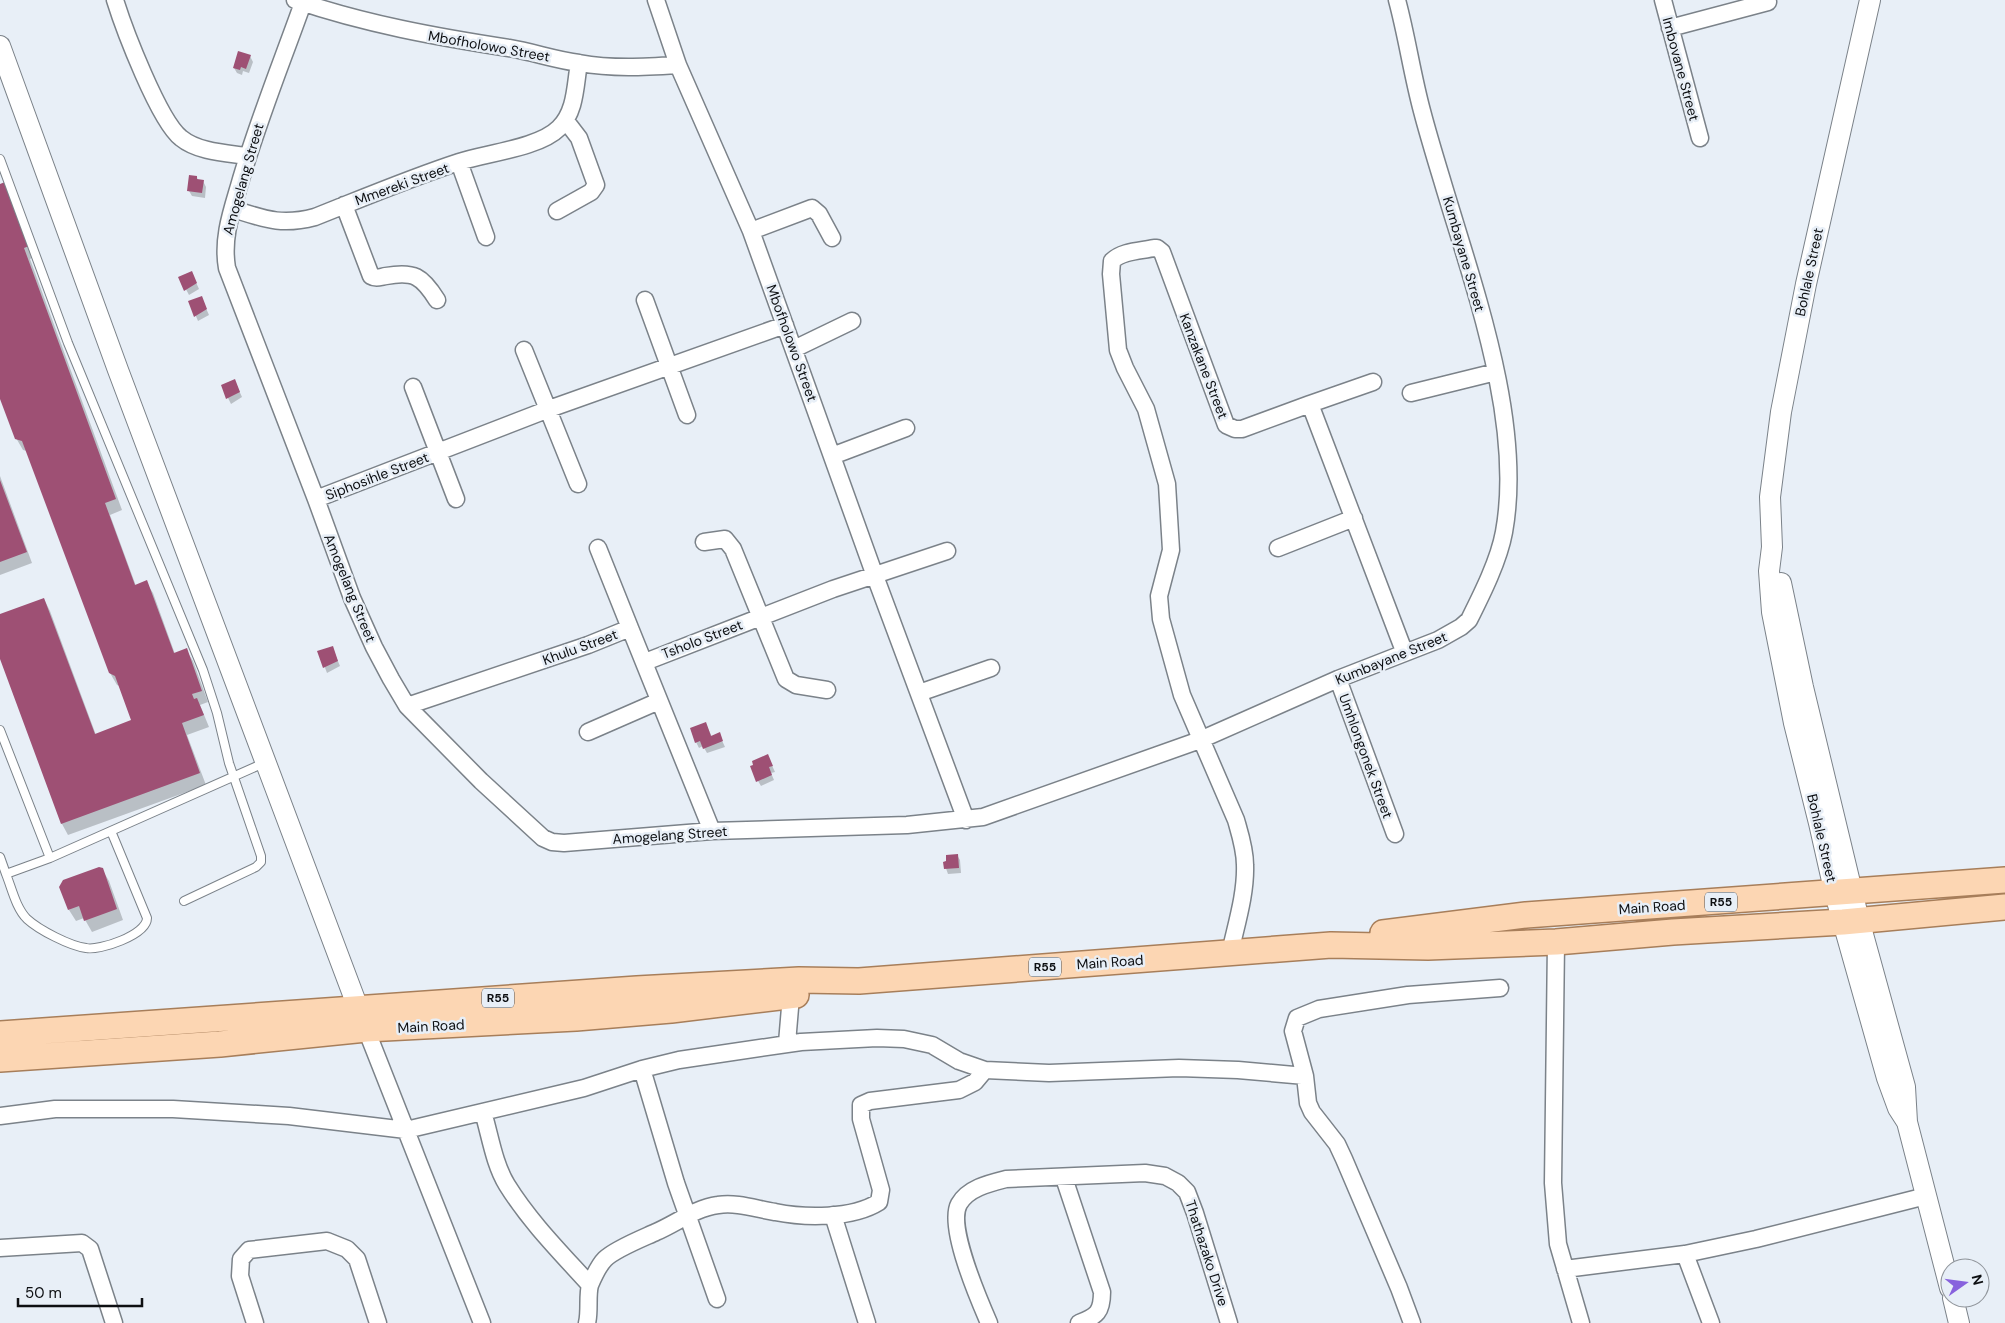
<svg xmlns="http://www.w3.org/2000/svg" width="2005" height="1323" font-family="'DM Sans',sans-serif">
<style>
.shadow{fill:#0003}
.building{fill:#9e5074}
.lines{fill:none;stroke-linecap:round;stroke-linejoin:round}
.service-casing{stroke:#7b8289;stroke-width:10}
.minor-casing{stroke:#7b8289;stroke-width:19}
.tertiary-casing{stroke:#7b8289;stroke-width:22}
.primary-casing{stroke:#a77e5a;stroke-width:28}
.service{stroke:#fff;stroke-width:8}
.minor{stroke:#fff;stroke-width:16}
.tertiary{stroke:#fff;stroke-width:20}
.primary{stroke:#fcd6b3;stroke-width:25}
.labels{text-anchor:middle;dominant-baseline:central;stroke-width:5;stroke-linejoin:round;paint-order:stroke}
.shield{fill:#e8eff7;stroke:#4f5257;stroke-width:1}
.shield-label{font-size:12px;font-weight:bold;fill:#0d0f12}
.street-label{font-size:14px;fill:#0d0f12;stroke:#e8eff7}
</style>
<rect width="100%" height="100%" fill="#e8eff7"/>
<path class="shadow" d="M250,56L253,62L249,73L243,71L242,75L237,73L234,68Z
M197,177L198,181H203L206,187L205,198L192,196L189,191Z
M0,185L34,257L30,259L122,510L110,515L136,586L146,582L153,593L175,654L186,650L193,661L208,702L200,705L209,727L187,735L206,785L68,835L62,824L0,656V616L44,599L50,611L96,735L133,721L120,686L117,685L110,673L27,451L23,450L16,438L0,395Z
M180,278H194L199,289L189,295Z
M201,297L209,315L198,321L190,302Z
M222,386H237L242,397L231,404Z
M0,476L32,563L0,575Z
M332,647L340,666L327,673L319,652Z
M706,724L712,737L719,734L725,747L707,753L703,746L699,748L696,742Z
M770,761L775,772L771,773L774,780L761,786L758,781L755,766Z
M957,855L960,860L961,873L948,874L944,863Z
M102,869L109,881L123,920L92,932L84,918L76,921L69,910Z"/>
<path class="building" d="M238,51L251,55L246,69L241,67L240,70L233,68Z
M189,175L197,176V179L204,180L202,193L187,191Z
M5,182L29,246L24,248L116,499L105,503L135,585L147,580L174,653L187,648L202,691L192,694L194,699L197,698L204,715L182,723L200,773L61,824L0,659V614L44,598L95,734L131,720L115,676L109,673L22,441L15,439L0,399V184Z
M192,271L197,283L184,291L178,277Z
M202,296L207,309L194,317L188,301Z
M235,379L240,392L226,399L221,385Z
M0,480L27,552L0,562Z
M333,646L338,661L323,668L317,651Z
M706,722L711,736L720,732L723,741L703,749L700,741L695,743L690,728Z
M768,754L773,766L769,767L772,775L756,782L750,766L753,765L752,761Z
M958,854L959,868L944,869L943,862L946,861V855Z
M99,867L103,868L117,909L84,921L79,906L68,910L59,887L63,880Z"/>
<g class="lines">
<defs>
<path id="service" d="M0,159L68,343L203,670L217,713L229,763L261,856V862L256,867L184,901
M0,730L50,858
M0,857L6,874L50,858L264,763
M6,874C12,889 16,908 27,919C39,930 70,946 86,948C99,951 147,935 147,918L111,831"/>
<path id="minor" d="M115,0C124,29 159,121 181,138C198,152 226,153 247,156
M295,0C365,24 437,37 509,48C533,52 556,60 579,63C612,69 645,67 678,65
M304,0C282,62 257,123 239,186C231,213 222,239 227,268L316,499L352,598L374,647L391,679L407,706L481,781L543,838L552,842L564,843L712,831L907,825L983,817L1200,740L1338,679L1438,640L1461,627L1469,620C1482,594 1499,560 1504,532C1524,422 1473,285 1442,180C1435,157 1428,134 1422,111C1412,74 1407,37 1397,0
M656,0L678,65L751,231L875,576L966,820
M1663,0L1700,138
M1670,28L1768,2
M459,162L486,237
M344,205L371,276C376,279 380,277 386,276C414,271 422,276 437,300
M233,209C265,219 281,226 315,217C363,198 410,178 459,162C487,153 539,148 559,128C576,111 575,86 579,63
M557,211L591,192L596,185L579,138L566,121
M751,231L812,208L819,214L832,238
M645,300L687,415
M794,349L852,321
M524,350L578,484
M413,387L456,499
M1411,393L1496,372
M1310,404L1373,382
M832,456L906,428
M316,499L549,409L785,325
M704,542L725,539L733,549L786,679L796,685L827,690
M598,548L630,628
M1278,548L1354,518
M645,662L833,589L947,551
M1338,679L1395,834
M919,693L991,668
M407,706L588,645L630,628L712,831
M588,732L659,701
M1556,942L1553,1183L1558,1244L1581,1323
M1230,953C1236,925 1246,894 1245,865C1245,849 1240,834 1236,820L1182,695L1161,619L1159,596L1171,550L1167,484L1146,409L1125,368L1118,350L1111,274L1112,261C1122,251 1140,251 1154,248H1157L1162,252L1226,425L1235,429H1242L1310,404L1404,651
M366,1029L482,1323
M787,1043L791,996
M642,1069L676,1183L717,1299
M483,1112C490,1135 494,1164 507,1185C530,1222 561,1253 590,1285
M0,1116L55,1109H173L289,1116L406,1130L584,1088L642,1069L679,1060L801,1042L877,1038L904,1039L932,1045L959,1061L985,1070L1049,1073L1179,1068L1238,1070L1305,1076
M1064,1178L1102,1292C1102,1312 1097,1316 1079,1323
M833,1215L867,1323
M0,1248L82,1243L90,1249L114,1323
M1685,1254L1711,1323
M1565,1269L1685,1254L1756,1239L1926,1196
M255,1323L240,1276L241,1259L249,1250L327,1241L347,1249L357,1259L378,1323
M587,1323C590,1311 587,1296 590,1285C593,1278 600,1264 605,1259C615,1249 643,1238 656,1232C677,1223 695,1208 718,1205C737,1202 756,1209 775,1212C805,1218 852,1219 879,1202L881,1190L861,1119V1105L870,1101L959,1090L975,1082L985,1070
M989,1323C979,1300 947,1226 959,1204C968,1188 990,1183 1006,1179L1145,1173L1165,1176L1178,1183L1187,1192L1195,1213L1229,1323
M1412,1323L1399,1288L1344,1159L1337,1144L1312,1112L1308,1103L1305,1076L1293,1031L1297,1018L1319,1009L1408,995L1500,988"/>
<path id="tertiary" d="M1870,0L1806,284L1781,412L1770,497L1772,547L1769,571L1772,612L1794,723L1819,823L1835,894L1887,1078L1898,1108L1907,1122
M0,46L118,370L363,1021
M1781,583L1803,687L1859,920L1905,1087L1907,1122L1950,1288
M1953,1298L1959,1323"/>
<path id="primary" d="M1383,933L1526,915L2005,880
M0,1034L637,989L799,980L859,981L1331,945L1428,947L1556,942L1673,932L1843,922L2005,907
M0,1059L220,1044L366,1029L576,1018L671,1010L796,995"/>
</defs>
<use href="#service" class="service-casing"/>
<use href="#minor" class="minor-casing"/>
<use href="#tertiary" class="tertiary-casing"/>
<use href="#primary" class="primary-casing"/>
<use href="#service" class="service"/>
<use href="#minor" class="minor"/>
<use href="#tertiary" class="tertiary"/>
<use href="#primary" class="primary"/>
</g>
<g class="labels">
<g class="shield">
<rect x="1705" y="892.5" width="32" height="19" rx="4"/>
<rect x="1029" y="957.5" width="32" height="19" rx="4"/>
<rect x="482" y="988.5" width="32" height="19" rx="4"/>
</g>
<g class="shield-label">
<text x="1721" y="902">R55</text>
<text x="1045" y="967">R55</text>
<text x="498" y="998">R55</text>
</g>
<g class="street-label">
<text transform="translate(489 46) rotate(10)">Mbofholowo Street</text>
<text transform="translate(1681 69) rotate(75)">Imbovane Street</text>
<text transform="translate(243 179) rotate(-74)">Amogelang Street</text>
<text transform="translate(402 184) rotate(-20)">Mmereki Street</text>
<text transform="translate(1464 254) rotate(74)">Kumbayane Street</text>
<text transform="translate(1809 272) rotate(-78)">Bohlale Street</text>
<text transform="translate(792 343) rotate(70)">Mbofholowo Street</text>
<text transform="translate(1204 366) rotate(69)">Kanzakane Street</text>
<text transform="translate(377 476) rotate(-21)">Siphosihle Street</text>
<text transform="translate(350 588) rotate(68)">Amogelang Street</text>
<text transform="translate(702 639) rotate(-21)">Tsholo Street</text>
<text transform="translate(580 647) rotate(-20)">Khulu Street</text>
<text transform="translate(1391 658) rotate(-22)">Kumbayane Street</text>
<text transform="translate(1366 756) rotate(70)">Umhlongonek Street</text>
<text transform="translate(670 835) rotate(-4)">Amogelang Street</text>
<text transform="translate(1822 838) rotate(77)">Bohlale Street</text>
<text transform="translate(1652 907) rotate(-4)">Main Road</text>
<text transform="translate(1110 962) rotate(-4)">Main Road</text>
<text transform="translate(431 1026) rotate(-3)">Main Road</text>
<text transform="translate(1207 1253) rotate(72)">Thathazako Drive</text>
</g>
</g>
<g transform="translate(1965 1283) rotate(76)"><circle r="24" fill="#e8eff7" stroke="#90959b"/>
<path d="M0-4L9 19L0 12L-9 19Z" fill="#8862dd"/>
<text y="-8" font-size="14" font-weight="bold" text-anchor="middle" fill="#0d0f12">N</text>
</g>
<path d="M18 1298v8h124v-8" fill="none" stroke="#0d0f12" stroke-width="2.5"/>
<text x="25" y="1298" font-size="15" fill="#0d0f12" stroke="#e8eff7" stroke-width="4" paint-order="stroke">50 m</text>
</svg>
